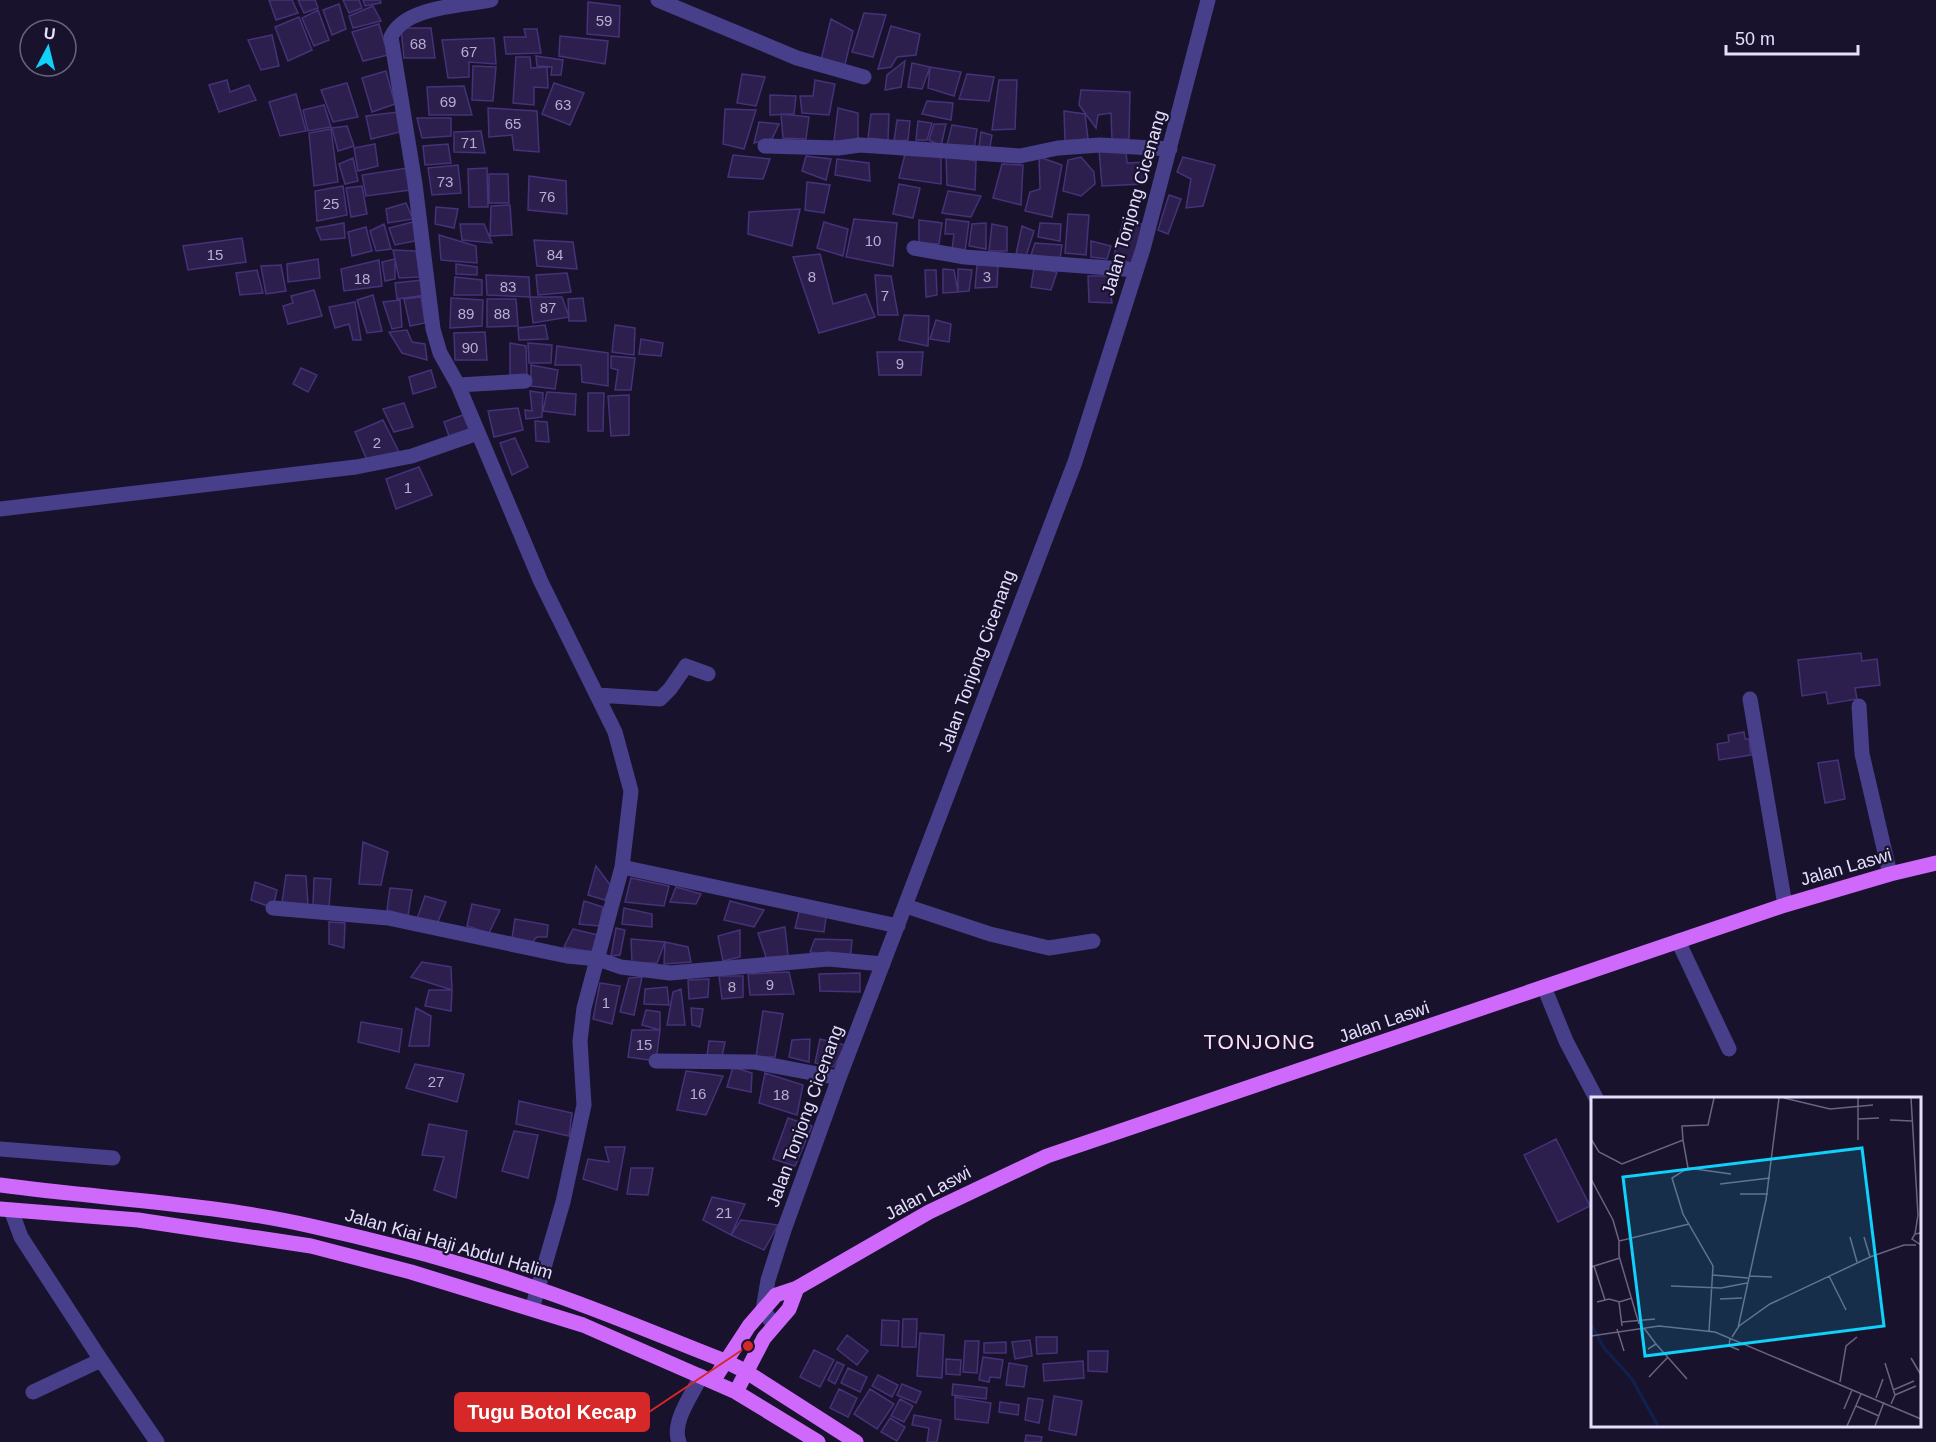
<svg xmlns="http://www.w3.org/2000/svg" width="1936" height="1442" font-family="Helvetica,sans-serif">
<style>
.building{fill:#2c1f4d;stroke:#453278;stroke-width:1.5}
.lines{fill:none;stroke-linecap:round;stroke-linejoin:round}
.minor{stroke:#473f8a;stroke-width:15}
.major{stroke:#cf69fb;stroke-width:15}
.labels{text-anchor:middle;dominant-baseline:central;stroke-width:4.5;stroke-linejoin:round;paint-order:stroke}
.number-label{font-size:15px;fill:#b7afd2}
.street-label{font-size:18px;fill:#e5dffe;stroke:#19122d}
.quarter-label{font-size:21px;letter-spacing:1.5px;fill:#fee1f1;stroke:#19122d}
.inset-river{fill:none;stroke:#0f224f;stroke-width:3}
.inset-road{fill:none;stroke:#6b6481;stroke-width:1.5}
.view{fill:#10d1f9;fill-opacity:0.15;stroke:#10d1f9;stroke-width:3}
.inset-edge{fill:none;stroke:#e5dffe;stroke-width:3}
.leader{fill:none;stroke:#d62828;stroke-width:2}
.callout-dot{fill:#d62828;stroke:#19122d;stroke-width:2}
.callout{fill:#d62828;stroke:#d62828;stroke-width:2}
.callout-label{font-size:20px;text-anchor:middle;font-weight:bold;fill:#fff}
</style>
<rect width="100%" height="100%" fill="#19122d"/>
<path class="building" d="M269,0H292L298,13L276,20Z
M298,0H315L318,8L304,13Z
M343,0H359L362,8L349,13Z
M363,0H380L381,3L365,6Z
M588,2L620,6L619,37L587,34Z
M339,4L346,29L332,35L323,10Z
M373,6L381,21L353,28L349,16Z
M318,10L329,40L314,46L302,18Z
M864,13L886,15L873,57L852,52Z
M299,17L312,50L288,61L275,27Z
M831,19L853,31L844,69L821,60Z
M379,24L388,55L363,61L352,32Z
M891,26L920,34L916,55L897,57L891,67L878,69Z
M401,28H431L435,58H404Z
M524,29H537L541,53L506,54L504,37H526Z
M272,35L279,66L261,70L248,40Z
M560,36L608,41L605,64L559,56Z
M494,38L496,64L469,62V77L448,78L442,40Z
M536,56L563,60L561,75H551L552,67L537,66Z
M516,57H530L531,68L547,67L548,88L534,87V105L513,103Z
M905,61L901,87L885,90L887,75Z
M912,63L930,67L922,89L908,87Z
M473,66L496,67L493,101L472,100Z
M930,67L961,72L954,96L928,88Z
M386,71L395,104L372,112L362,78Z
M742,74L765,77L756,106L737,103Z
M967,74L994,77L989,101L959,99Z
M227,80L230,92L249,85L256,100L219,112L209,85Z
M815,80L835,84L829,115L802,113L800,96H813Z
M999,80H1017L1015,129L992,130Z
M347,83L358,117L333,122L321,90Z
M554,83L584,93L570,125L542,114Z
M464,86L472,115H429L427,87Z
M1081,90L1130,92L1129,139L1112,140L1111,113L1098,115L1096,128L1079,105Z
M296,94L306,131L280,136L269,102Z
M770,95L796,96L794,114L770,115Z
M927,101L953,103L951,120L922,114Z
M324,105L331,127L308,131L303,110Z
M488,108L537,111L539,152L514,150L512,135L489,137Z
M838,108L858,113V140L834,141Z
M725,109L756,110L744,149L723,144Z
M1064,111L1085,114L1088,139L1065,141Z
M398,112L400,132L371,139L366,116Z
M781,114L809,117L806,139L783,138Z
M871,114H889L888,140L868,138Z
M417,118H451V136L422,138Z
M897,120L910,121L908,140L894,141Z
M918,121L932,123L927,140H916Z
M759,122L779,124L772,139L754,143Z
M934,124H946L941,146L929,140Z
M952,125L977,129L974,149L947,145Z
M347,126L354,146L338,151L332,128Z
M331,129L338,182L314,186L309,133Z
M481,131L485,153L454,152V132Z
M981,132L992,135L990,147H979Z
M375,144L378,166L358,171L354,148Z
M448,144L451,163L425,165L423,146Z
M1099,150L1126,151L1127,163L1147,162L1144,184L1102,186Z
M905,154L941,157V184L899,178Z
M733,155L770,159L763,179L728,177Z
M806,156L831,159L826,180L802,171Z
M946,156L976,161L975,190L947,185Z
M1039,157L1062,165L1052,217L1025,211L1030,192L1040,189Z
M1081,157L1094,172L1095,184L1081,196L1063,191L1068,160Z
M1183,157L1215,165L1203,206L1186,208L1191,179L1177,172Z
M353,158L358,181L345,184L339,164Z
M837,159L869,163L870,181L835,175Z
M1002,164L1023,165L1021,205L993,198Z
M458,165L461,193L432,195L428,168Z
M407,168L410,190L366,196L362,175Z
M487,168L488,207H469L468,169Z
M489,174H508L509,203H489Z
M529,176L566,181L567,214L528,210Z
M807,182L830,185L824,213L805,210Z
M899,184L920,188L913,218L893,214Z
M343,186L347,215L317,221L315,191Z
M362,186L367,214L351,217L346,188Z
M948,191L981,196L971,217L942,213Z
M1169,195L1181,199L1168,234L1158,230Z
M406,203L413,219L388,223L386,209Z
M510,205L512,235L490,236L491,206Z
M436,207L458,209L454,228L435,224Z
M800,209L792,246L748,234L749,212Z
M1068,214L1089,215L1086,255L1065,253Z
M1124,218L1144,225L1131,263L1113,259Z
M854,219L897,223L893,266L846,257Z
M946,219L969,222L965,251L952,250L954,234H945Z
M919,220L942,223L939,244L919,243Z
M413,222L420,240L395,245L389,228Z
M824,222L848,229L843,256L817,248Z
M344,223L345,238L321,240L316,228Z
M986,223V249L969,246L972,224Z
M1040,223L1061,224L1060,241L1038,237Z
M384,224L391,249L376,251L370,231Z
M460,224H484L492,243L462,240Z
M992,224L1007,227V251H989Z
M1022,226L1034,231L1026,256L1016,254Z
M366,227L372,251L352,256L348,232Z
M439,235L476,246L477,263L441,260Z
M242,238L246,262L188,270L183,246Z
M534,240L573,242L577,269L537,266Z
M1091,241L1111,246L1107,259L1091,257Z
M1035,243L1062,245L1060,259L1031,255Z
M393,250L416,251L420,277L399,278Z
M820,254L833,304L866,294L875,317L819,333L793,257Z
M318,259L320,278L288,282L287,264Z
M395,259V279L385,281L382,262Z
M379,260L382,286L344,291L341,269Z
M456,264L477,267V275L456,274Z
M281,265L286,291L266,294L261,266Z
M977,265L998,266L997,287L975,288Z
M1034,268L1057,272L1051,290L1031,287Z
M943,269L954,270L958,292L943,293Z
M958,269L972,270L969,291L958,292Z
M257,270L263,293L240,295L236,273Z
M925,270H936L937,295L926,297Z
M567,273L571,292L538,295L536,275Z
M486,275L529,277L530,297L487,295Z
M875,275L891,276L898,315H878Z
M1088,276H1108L1112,303L1089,302Z
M455,277L482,280V295H454Z
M422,280L426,295L397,299L395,283Z
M314,290L322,316L288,324L283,306L293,303L291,296Z
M373,295L382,331L367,333L357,300Z
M421,297L425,323L410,326L404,299Z
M530,297H562L569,317L533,323Z
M451,298L483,300L482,326L450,328Z
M583,298L586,321H569L568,299Z
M487,299H516L518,326L487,327Z
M400,300L402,327L392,329L383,302Z
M355,302L361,340H353L349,324L335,328L329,307Z
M904,315L929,316L928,346L899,340Z
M936,320L951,324L949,342L930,339Z
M545,325L548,339L519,340L518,328Z
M615,325L635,328L634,355L612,352Z
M407,330L412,342L425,344L427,360L402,353L389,332Z
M485,332L487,360H455L454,333Z
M641,339L663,343L661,356L639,354Z
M510,343L526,346L527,376H510Z
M528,343L552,345L551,363H529Z
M557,346L608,353V386L582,382L581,365H555Z
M877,352H923L921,375H879Z
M611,356L635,358L631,390H615L618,370L611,368Z
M531,365L558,370L555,389L531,386Z
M301,368L317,375L308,392L293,384Z
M431,370L436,387L413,394L409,377Z
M530,391L543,393L542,417L526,419L525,410L532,411Z
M547,392L576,394L575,415L543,411Z
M588,393H604L603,431H588Z
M629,395V435L611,436L608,396Z
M404,403L413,427L394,432L383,409Z
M518,408L523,430L494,437L488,411Z
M463,415L471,431L450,439L444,422Z
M383,420L399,452L367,460L355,432Z
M535,421L547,422L549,442L536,441Z
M515,438L528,467L512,475L500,443Z
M419,467L432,495L396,509L386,479Z
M1861,653L1862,661L1877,659L1880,685L1855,688L1857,699L1828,704L1826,692L1802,696L1798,660Z
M1744,732L1745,739H1749L1751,755L1719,760L1717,744L1729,742L1728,735Z
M1838,760L1845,799L1825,803L1818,763Z
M363,842L388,852L381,885L359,884Z
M596,866L611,886L605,900L588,895Z
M286,875L306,876L308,905L282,902Z
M314,878L331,879L329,907L313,905Z
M631,878L669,886L664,906L625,902Z
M255,882L277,890L273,908L251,900Z
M676,887L701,894L696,904L670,902Z
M390,888L412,890L408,916L387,910Z
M425,896L446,902L437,924L417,919Z
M584,901L603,907L599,926L579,924Z
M730,901L764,910L754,927L724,920Z
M472,904L500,910L489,933L467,926Z
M624,908L652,914V927L622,924Z
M827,910L824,932L795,928L799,912Z
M515,919L548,925L547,937H537L532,942L512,938Z
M329,922L345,923L344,948L329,944Z
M785,927L788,956L768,963L758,933Z
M616,928L625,930L620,955L611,956Z
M573,929L598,935L592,952L564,947Z
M740,930V957L723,961L718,936Z
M631,939L665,942L657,963H632Z
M815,939L852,940L850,959L810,952Z
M665,942L688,947L691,962L664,964Z
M422,962L451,967L452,990L411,977Z
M789,972L794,994L750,995L748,974Z
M860,973V992L820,991L819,974Z
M719,976H743V997L722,999Z
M642,977L634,1015L620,1012L629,978Z
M709,979L708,997L689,999L688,980Z
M600,983L620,986L612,1024L593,1019Z
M667,987L669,1005L644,1004L645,989Z
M681,989L685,1025H667L673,992Z
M429,990H452L451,1011L425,1006Z
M416,1008L431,1016L429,1046H409Z
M691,1008L703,1009L700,1027L692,1025Z
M646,1010L660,1012V1030L642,1025Z
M763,1011L783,1014L775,1057H756Z
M361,1022L402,1029L399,1052L358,1042Z
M632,1030H660L656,1061L628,1057Z
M810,1039L809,1062L789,1057L792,1040Z
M820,1039L845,1045L834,1067L815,1063Z
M709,1041L725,1042L722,1057L707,1056Z
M415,1064L464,1074L457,1102L406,1088Z
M733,1067L752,1073L751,1092L727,1087Z
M686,1071L723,1076L706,1115L677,1110Z
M765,1073L803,1085L797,1115L759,1103Z
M519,1101L572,1113L569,1136L516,1124Z
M788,1118L812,1126L795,1166L773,1159Z
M429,1124L467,1131L456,1198L434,1190L444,1157L422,1155Z
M514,1131L538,1135L528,1178L502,1171Z
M1556,1139L1590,1206L1558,1222L1524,1155Z
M605,1147H625L617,1190L583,1179L588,1159L609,1162Z
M631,1168H653L648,1195L627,1194Z
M712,1197L745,1204L731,1235L703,1220Z
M741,1220L778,1225L764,1250L731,1235Z
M903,1319H917L916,1347H902Z
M882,1320L899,1321L898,1346L881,1345Z
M920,1333L944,1335L942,1378L917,1376Z
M847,1335L868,1351L857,1365L837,1349Z
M1036,1337H1057V1353L1037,1354Z
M1030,1340L1032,1356L1015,1359L1012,1342Z
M965,1341H979L977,1373L963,1372Z
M1006,1342V1353H984V1343Z
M814,1350L834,1360L820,1387L800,1377Z
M1088,1351H1108L1107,1372L1088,1371Z
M983,1357L1003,1360L1000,1378L990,1377L989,1382L979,1380Z
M946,1359L961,1360L960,1375L946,1374Z
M1083,1361L1084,1378L1044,1381L1043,1364Z
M837,1362L844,1365L835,1384L828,1380Z
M1009,1363L1027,1366L1024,1387L1006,1385Z
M848,1368L867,1377L860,1392L841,1383Z
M878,1375L898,1385L892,1397L872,1386Z
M902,1384L921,1392L916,1403L897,1395Z
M953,1384L987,1388L986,1399L952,1395Z
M839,1389L857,1398L848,1417L830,1408Z
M870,1389L894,1404L877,1429L854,1414Z
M1054,1396L1082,1401L1076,1435L1049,1430Z
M955,1397L991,1403L988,1423L955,1419Z
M1028,1398L1043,1400L1039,1423L1025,1420Z
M900,1399L913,1406L904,1422L891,1416Z
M1000,1402L1019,1405L1018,1415L999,1412Z
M914,1415L941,1420L937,1442H927L929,1428L912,1425Z
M890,1418L905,1427L897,1441L881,1432Z
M1026,1435L1042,1437L1041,1442H1025Z"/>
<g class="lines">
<path class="minor" d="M491,0C462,6 405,6 391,37L415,184L433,329L440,353L458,385L541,582L615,732L631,791L622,867L584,1008L580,1041L584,1105L563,1202L532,1309
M658,0L797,58L864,77
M765,146L838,148L860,145L1020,156L1058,148L1100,145L1170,149
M914,248L965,257L1136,270
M458,385L525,381
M0,509L356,467L412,456L478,433
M597,695L660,699L670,689L686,666L708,674
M1750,699L1785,905
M1859,706L1862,754L1890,874
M622,867L898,926
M906,906L990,934L1049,948L1093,941
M273,908L388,918L567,956L598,959L621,967L670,973L828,959L883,964
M1678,941L1729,1049
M1544,987L1566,1041L1596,1098
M656,1061L754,1062L839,1078
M0,1149L113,1158
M11,1210L21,1237L101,1360L33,1392
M774,1325L763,1310L768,1280L784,1230L839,1078L1075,462L1143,249L1208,0
M101,1360L157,1442
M679,1442C671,1422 692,1395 701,1376"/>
<path class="major" d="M0,1185C103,1199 209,1203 311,1226C387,1243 464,1263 538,1289C601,1310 663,1337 725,1361L745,1371L856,1442
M0,1209L138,1220L311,1246L411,1272L583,1325L736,1392L818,1442
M713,1381L749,1326L776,1295L797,1288L929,1212L1047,1156L1785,905L1890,874L1936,863
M736,1392L764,1338L789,1309L797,1288"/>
</g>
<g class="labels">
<g class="number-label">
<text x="604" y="20">59</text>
<text x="418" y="43">68</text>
<text x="469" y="51">67</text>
<text x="448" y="101">69</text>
<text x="563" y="104">63</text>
<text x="513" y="123">65</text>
<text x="469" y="142">71</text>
<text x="445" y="181">73</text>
<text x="547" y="196">76</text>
<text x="331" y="203">25</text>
<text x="873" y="240">10</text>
<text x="215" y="254">15</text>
<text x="555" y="254">84</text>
<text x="812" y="276">8</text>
<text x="987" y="276">3</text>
<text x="362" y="278">18</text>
<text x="508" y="286">83</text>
<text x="885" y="295">7</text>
<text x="548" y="307">87</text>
<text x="466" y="313">89</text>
<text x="502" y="313">88</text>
<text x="470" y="347">90</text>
<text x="900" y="363">9</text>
<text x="377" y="442">2</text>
<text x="408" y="487">1</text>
<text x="770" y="984">9</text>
<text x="732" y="986">8</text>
<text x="606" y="1002">1</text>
<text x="644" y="1044">15</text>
<text x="436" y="1081">27</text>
<text x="698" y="1093">16</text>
<text x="781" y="1094">18</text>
<text x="724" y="1212">21</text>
</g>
<g class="street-label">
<text transform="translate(1134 203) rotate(-74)">Jalan Tonjong Cicenang</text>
<text transform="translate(977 661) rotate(-70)">Jalan Tonjong Cicenang</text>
<text transform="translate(1846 867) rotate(-16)">Jalan Laswi</text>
<text transform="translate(1384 1022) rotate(-19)">Jalan Laswi</text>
<text transform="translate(805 1116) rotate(-70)">Jalan Tonjong Cicenang</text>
<text transform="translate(928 1193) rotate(-28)">Jalan Laswi</text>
<text transform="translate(449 1244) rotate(16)">Jalan Kiai Haji Abdul Halim</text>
</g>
<g class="quarter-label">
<text x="1260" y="1041">TONJONG</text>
</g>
</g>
<g transform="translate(1591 1097)">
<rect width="330" height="330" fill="#19122d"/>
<path class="inset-river" d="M0,227L13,251L41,282L67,329"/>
<path class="inset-road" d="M193,1L239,12L282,8M320,1L327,118L324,137M267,22L288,21M299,23L321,24M0,42L8,55L31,67L92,43L97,71L81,81L92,117L122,169L118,234M92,43L91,29L117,28L123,1M267,43V1M97,71L140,77M0,82L22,123L28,144M129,87L179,81M149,97H177M330,136L324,137L321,142L330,148M259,140L266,165M273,140L279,160M3,169L14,203M0,170L29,161M122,178L157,181M158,179L181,180M238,179L255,213M80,189L130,191L156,186M129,202L151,201M6,205L18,202L29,205M31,225L64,222M48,227L28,159V144L98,127M31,229L28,205L41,201M53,231L65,247L57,252M147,231L175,103L188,1M26,232L33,254M0,239L68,229L124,235L330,322M141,240L148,229L179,207L279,160L313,148H325M139,241L138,249L148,253M65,247L96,282M320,261L330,278M294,266L304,298L300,307M58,280L77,260M249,285L255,249L266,240M302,293L323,284M304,298L325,289M285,301L292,282M265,309L288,319M253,312L261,293M256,329L270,297M284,329L293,305"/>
<path class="view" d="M271,51L293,229L54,259L32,80Z"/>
<rect width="330" height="330" class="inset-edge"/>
</g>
<path class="leader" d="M748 1346L649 1412"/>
<circle class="callout-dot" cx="748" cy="1346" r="6"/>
<rect class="callout" x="455" y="1393" width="194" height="38" rx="6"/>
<g class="callout-label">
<text x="552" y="1419">Tugu Botol Kecap</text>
</g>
<g transform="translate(48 48) rotate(7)"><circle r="28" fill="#19122d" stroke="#6b6481" stroke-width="1.5"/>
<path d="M0-4.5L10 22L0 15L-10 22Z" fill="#10d1f9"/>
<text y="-9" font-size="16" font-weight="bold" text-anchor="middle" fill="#e5dffe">U</text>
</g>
<path d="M1726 45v9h132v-9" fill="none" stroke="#e5dffe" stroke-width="3"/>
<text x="1735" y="45" font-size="18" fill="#e5dffe" stroke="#19122d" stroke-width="4.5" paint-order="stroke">50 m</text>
</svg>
